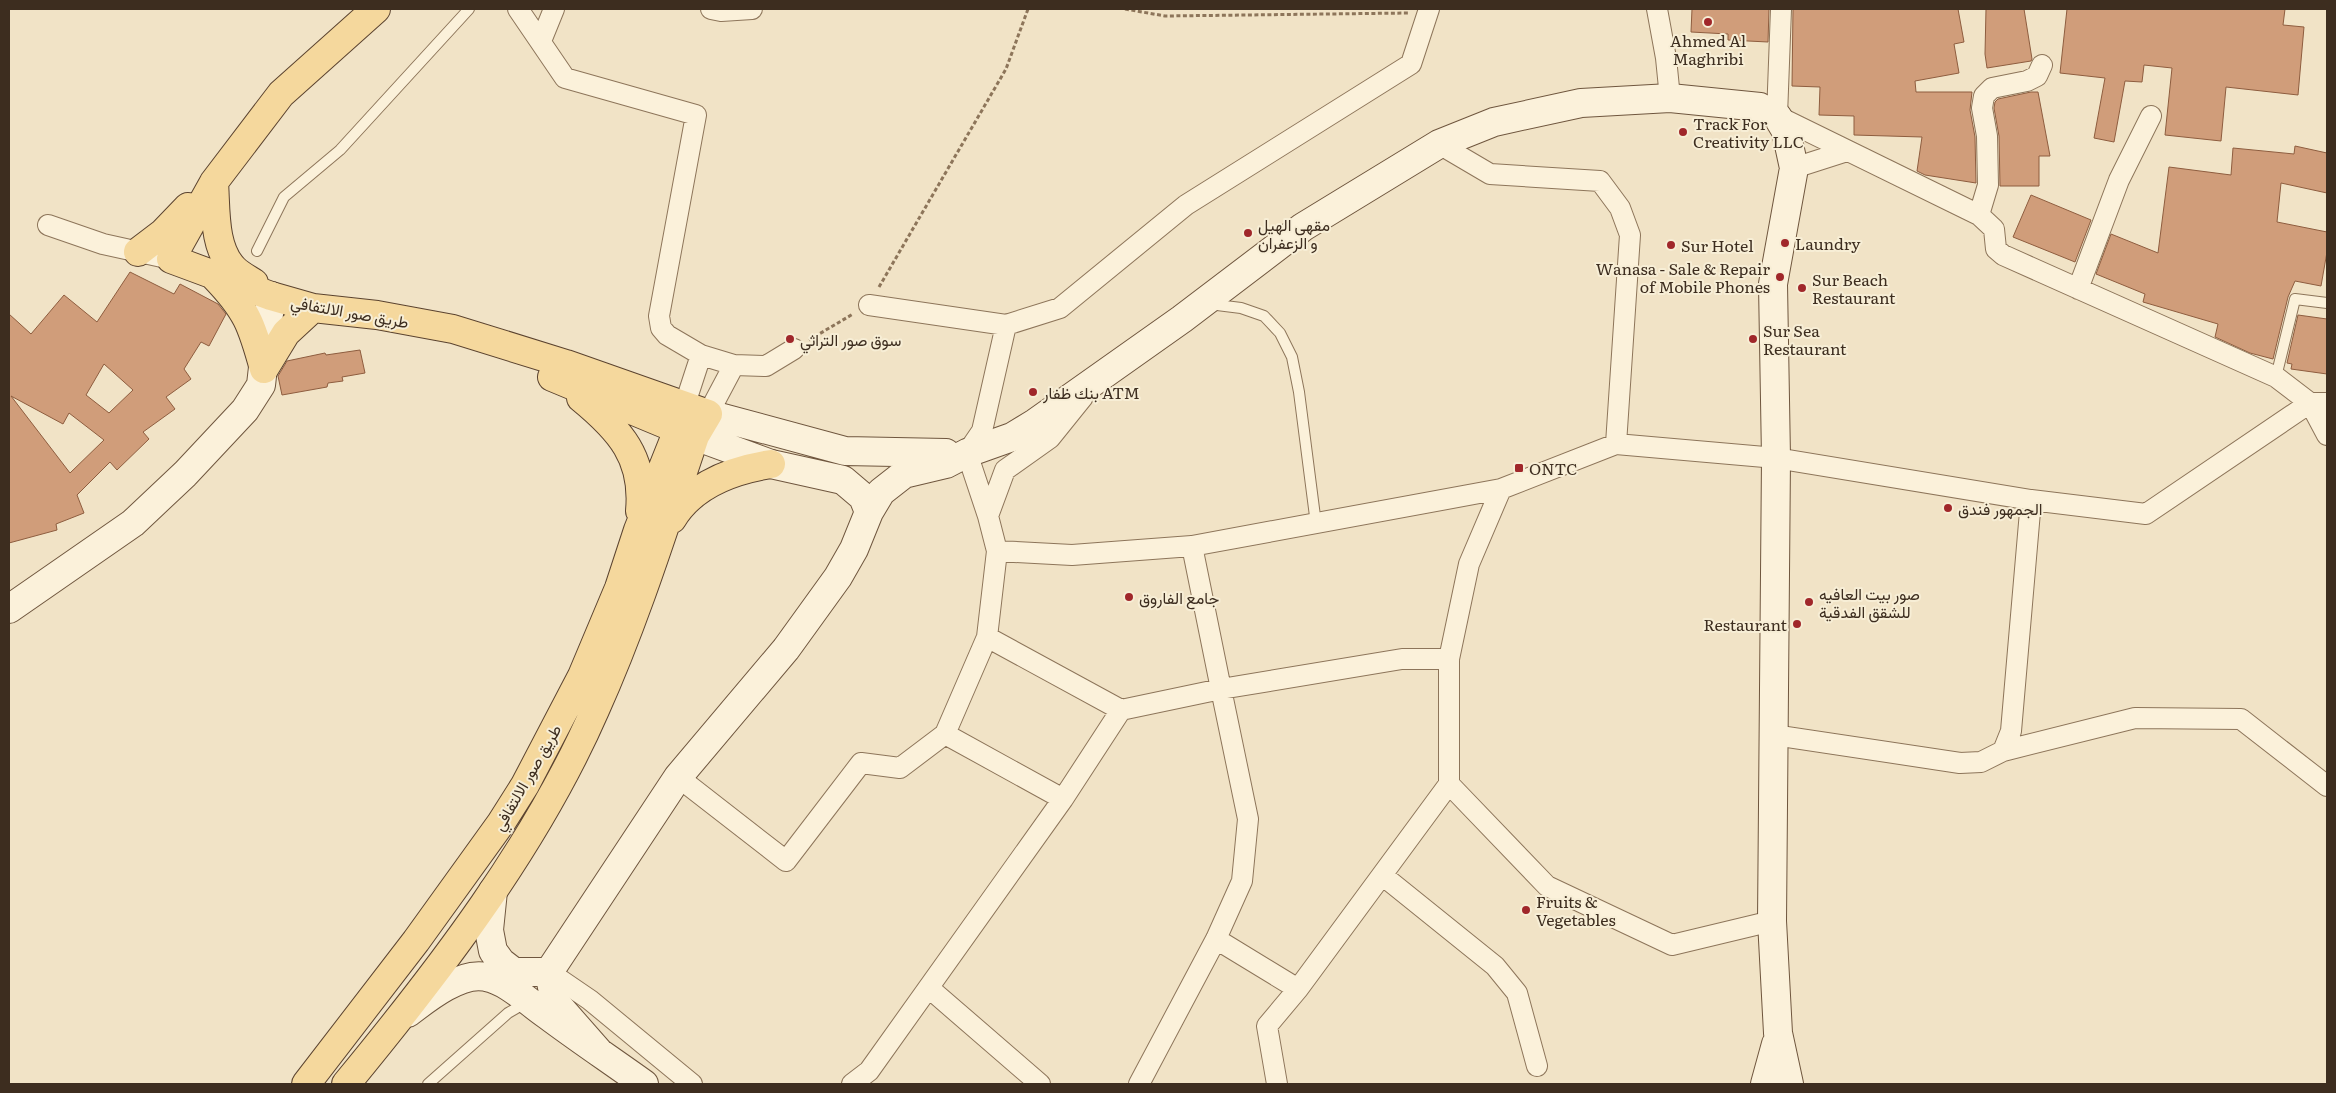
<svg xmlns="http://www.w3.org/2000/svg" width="2336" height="1093" font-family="Literata,Vazirmatn,serif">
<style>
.building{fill:#d09d7a;stroke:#8e5d3f;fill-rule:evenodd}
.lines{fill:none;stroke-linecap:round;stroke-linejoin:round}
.lane-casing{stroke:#8d755a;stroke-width:12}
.street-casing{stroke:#8d755a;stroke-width:22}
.secondary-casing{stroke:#6f563e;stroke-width:30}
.primary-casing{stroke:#5b432f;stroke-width:30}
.path{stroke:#8d755a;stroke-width:3;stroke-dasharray:4 2.5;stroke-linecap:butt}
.lane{stroke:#fbf1da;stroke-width:10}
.street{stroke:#fbf1da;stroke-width:20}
.secondary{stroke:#fbf1da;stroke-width:28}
.primary{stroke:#f5d89d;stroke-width:28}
.poi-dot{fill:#a0272a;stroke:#f7eed6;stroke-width:2}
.labels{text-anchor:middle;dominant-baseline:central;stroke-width:4;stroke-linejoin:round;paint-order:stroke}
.poi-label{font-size:16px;fill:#3d2d1f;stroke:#f7eed6;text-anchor:start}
.street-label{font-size:16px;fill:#3d2d1f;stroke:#f7eed6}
</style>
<rect width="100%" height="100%" fill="#f1e3c6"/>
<path class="building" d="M1692,9H1769L1768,42L1728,40V34L1691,32Z
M1793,9H1958L1964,42L1954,44L1959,73L1915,81L1916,92H1972L1970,110L1975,137L1976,183L1925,175L1917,171L1922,137L1854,135V116L1819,115L1820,87L1792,86Z
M1986,9H2024L2032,59L2031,61L1987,68L1985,54Z
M2067,9H2285L2283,25L2304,27L2298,95L2226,87L2221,141L2165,135L2172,68L2144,65L2142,82L2125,81L2114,142L2094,138L2105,78L2060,73Z
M2031,92H2038L2050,156H2039V186H2000L1999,136L1994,108L1995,102L1998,99Z
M2295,146L2327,153V193L2281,183L2277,222L2327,232V252L2321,286L2295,281L2288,297L2273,359L2250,353L2215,337L2218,324L2143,302L2145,294L2096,274L2111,234L2158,253L2169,167L2231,175L2233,148L2294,154Z
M2031,195L2091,220L2075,262L2013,237Z
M130,272L174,294L180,284L218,304L226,314L209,346L201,342L184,369L191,379L166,397L175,409L143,432L149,439L117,470L110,462L77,495L84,513L56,524L57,530L9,543V314L31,334L64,295L97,322ZM104,364L133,390L109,413L86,395ZM11,396L63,424L69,413L104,440L70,473Z
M2298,315L2327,319V374L2291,369L2292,364L2287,363Z
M360,350L365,373L342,377L343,381L328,383L327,387L282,395L278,376L287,361L325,353L326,355Z"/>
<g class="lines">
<defs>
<path id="lane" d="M257,251L284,197L340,150L469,9
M1209,304L1241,308L1264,316L1280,333L1292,357L1299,392L1316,524
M2276,377L2295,299L2327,303
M428,1084L508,1013L527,1002"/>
<path id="street" d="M518,9L565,78L696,115L659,316L661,328L667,335L701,355L734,365L766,366L794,349
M711,9L721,11L752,9
M1657,9L1666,58L1670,98
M1781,9L1777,116L1979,215L1994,229L1996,249L2003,255L2276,377L2310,403L2327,435
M541,41L554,9
M1439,144L1490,174L1600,181L1620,208L1630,235L1616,444
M1794,168L1847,151
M1979,215L1988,185L1987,136L1982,108L1984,96L1992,88L2027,81L2037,76L2042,65
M48,225L103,244L171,259
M2078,289L2119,180L2151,116
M869,305L1006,325L1060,308L1186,205L1411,64L1429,9
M684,407L701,355
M708,414L734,365
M988,516L1005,470L1050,438L1083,397
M997,551L1072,555L1192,546L1501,489L1616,444L1776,458L2031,500L2146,514L2310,403H2327
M987,637L1121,710
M945,734L1063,799
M1774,735L1960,763L1981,762L2003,751L2011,731L2031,500
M2003,751L2135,718L2241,719L2327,786
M678,777L786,861L861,763L900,768L945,734L987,637L997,551L988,516L967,453L982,431L1006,325
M1449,784L1547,886L1672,945L1772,921
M1382,875L1495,966L1517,993L1537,1066
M1216,939L1298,989
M549,972L590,1000L692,1084
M929,988L1040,1084
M852,1084L869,1071L1063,799L1121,710L1221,689L1192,546
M1139,1084L1216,939L1242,881L1248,819L1221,689L1402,659H1449
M1277,1084L1267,1026L1298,989L1449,784V659L1469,564L1501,489"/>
<path id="secondary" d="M708,414L845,451L946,453
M695,436L771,464L843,480L863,497L869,512
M9,609L133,523L185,474L245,410L261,385L271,296
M493,891L489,930L493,951L501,962L514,972H549
M408,1013C426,999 461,971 486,977C508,981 529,1003 547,1015C579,1039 612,1061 644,1084
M598,1051L555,1002L549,972L678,777L786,649L838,577L854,549L869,512L881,492L904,474L946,464L967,453L1012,437L1035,423L1182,319L1303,227L1439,144L1494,122L1581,103L1670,98L1760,107L1777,116L1786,131L1794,168L1773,284L1776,458L1772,921L1778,1033L1789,1084
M1765,1084L1776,1044"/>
<path id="primary" d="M214,182C216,209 213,248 234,269C240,275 248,279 254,283
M138,252L163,233L188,207
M214,276C247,310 252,325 264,369
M264,369L286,333L313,308
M552,377L694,436
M581,398C620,430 645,458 640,511
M672,519C693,484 733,470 771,464
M306,1084L416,941L501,823L525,785L582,676L619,588L638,530L678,430L684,407
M346,1084C440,970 536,845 595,710C635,621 664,528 695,436L708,414L566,364L453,329L377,315L313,308L271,296L171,259L214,182L281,94L376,9"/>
</defs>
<use href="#lane" class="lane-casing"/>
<use href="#street" class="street-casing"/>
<use href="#secondary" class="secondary-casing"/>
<use href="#primary" class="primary-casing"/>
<path class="path" d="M1125,9L1165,16L1408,13
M879,287L1006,69L1028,9
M809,340L853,314"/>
<use href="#lane" class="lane"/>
<use href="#street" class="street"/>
<use href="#secondary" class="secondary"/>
<use href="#primary" class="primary"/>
</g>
<g class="poi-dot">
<circle cx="1708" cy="22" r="5"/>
<circle cx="1683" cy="132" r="5"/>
<circle cx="1248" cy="233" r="5"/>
<circle cx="1785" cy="243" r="5"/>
<circle cx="1671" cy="245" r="5"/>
<circle cx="1780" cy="277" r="5"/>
<circle cx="1802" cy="288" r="5"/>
<circle cx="790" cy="339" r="5"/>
<circle cx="1753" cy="339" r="5"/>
<circle cx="1033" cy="392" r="5"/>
<rect x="1514" y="463" width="10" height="10" rx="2.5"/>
<circle cx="1948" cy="508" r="5"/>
<circle cx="1129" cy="597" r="5"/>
<circle cx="1809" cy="602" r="5"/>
<circle cx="1797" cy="624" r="5"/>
<circle cx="1526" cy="910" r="5"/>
</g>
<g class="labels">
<g class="poi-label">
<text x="1708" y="40" text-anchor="middle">Ahmed Al<tspan x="1708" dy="18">Maghribi</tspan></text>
<text x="1693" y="123">Track For<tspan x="1693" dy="18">Creativity LLC</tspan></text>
<text x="1258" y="224">مقهى الهيل<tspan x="1258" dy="18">و الزعفران</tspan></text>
<text x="1795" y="243">Laundry</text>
<text x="1681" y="245">Sur Hotel</text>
<text x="1770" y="268" text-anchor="end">Wanasa - Sale &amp; Repair<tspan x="1770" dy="18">of Mobile Phones</tspan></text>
<text x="1812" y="279">Sur Beach<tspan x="1812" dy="18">Restaurant</tspan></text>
<text x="1763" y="330">Sur Sea<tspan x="1763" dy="18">Restaurant</tspan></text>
<text x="800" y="339">سوق صور التراثي</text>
<text x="1043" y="392">بنك ظفار ATM</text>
<text x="1529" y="468">ONTC</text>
<text x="1958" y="508">الجمهور فندق</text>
<text x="1819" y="593">صور بيت العافيه<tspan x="1819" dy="18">للشقق الفدقية</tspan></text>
<text x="1139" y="597">جامع الفاروق</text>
<text x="1787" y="624" text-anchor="end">Restaurant</text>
<text x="1536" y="901">Fruits &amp;<tspan x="1536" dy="18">Vegetables</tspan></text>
</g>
<g class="street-label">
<text transform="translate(350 311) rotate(10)">طريق صور الالتفافي</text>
<text transform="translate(526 777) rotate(-60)">طريق صور الالتفافي</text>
</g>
</g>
<rect width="2336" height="1093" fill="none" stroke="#3d2d1f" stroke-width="20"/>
</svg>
